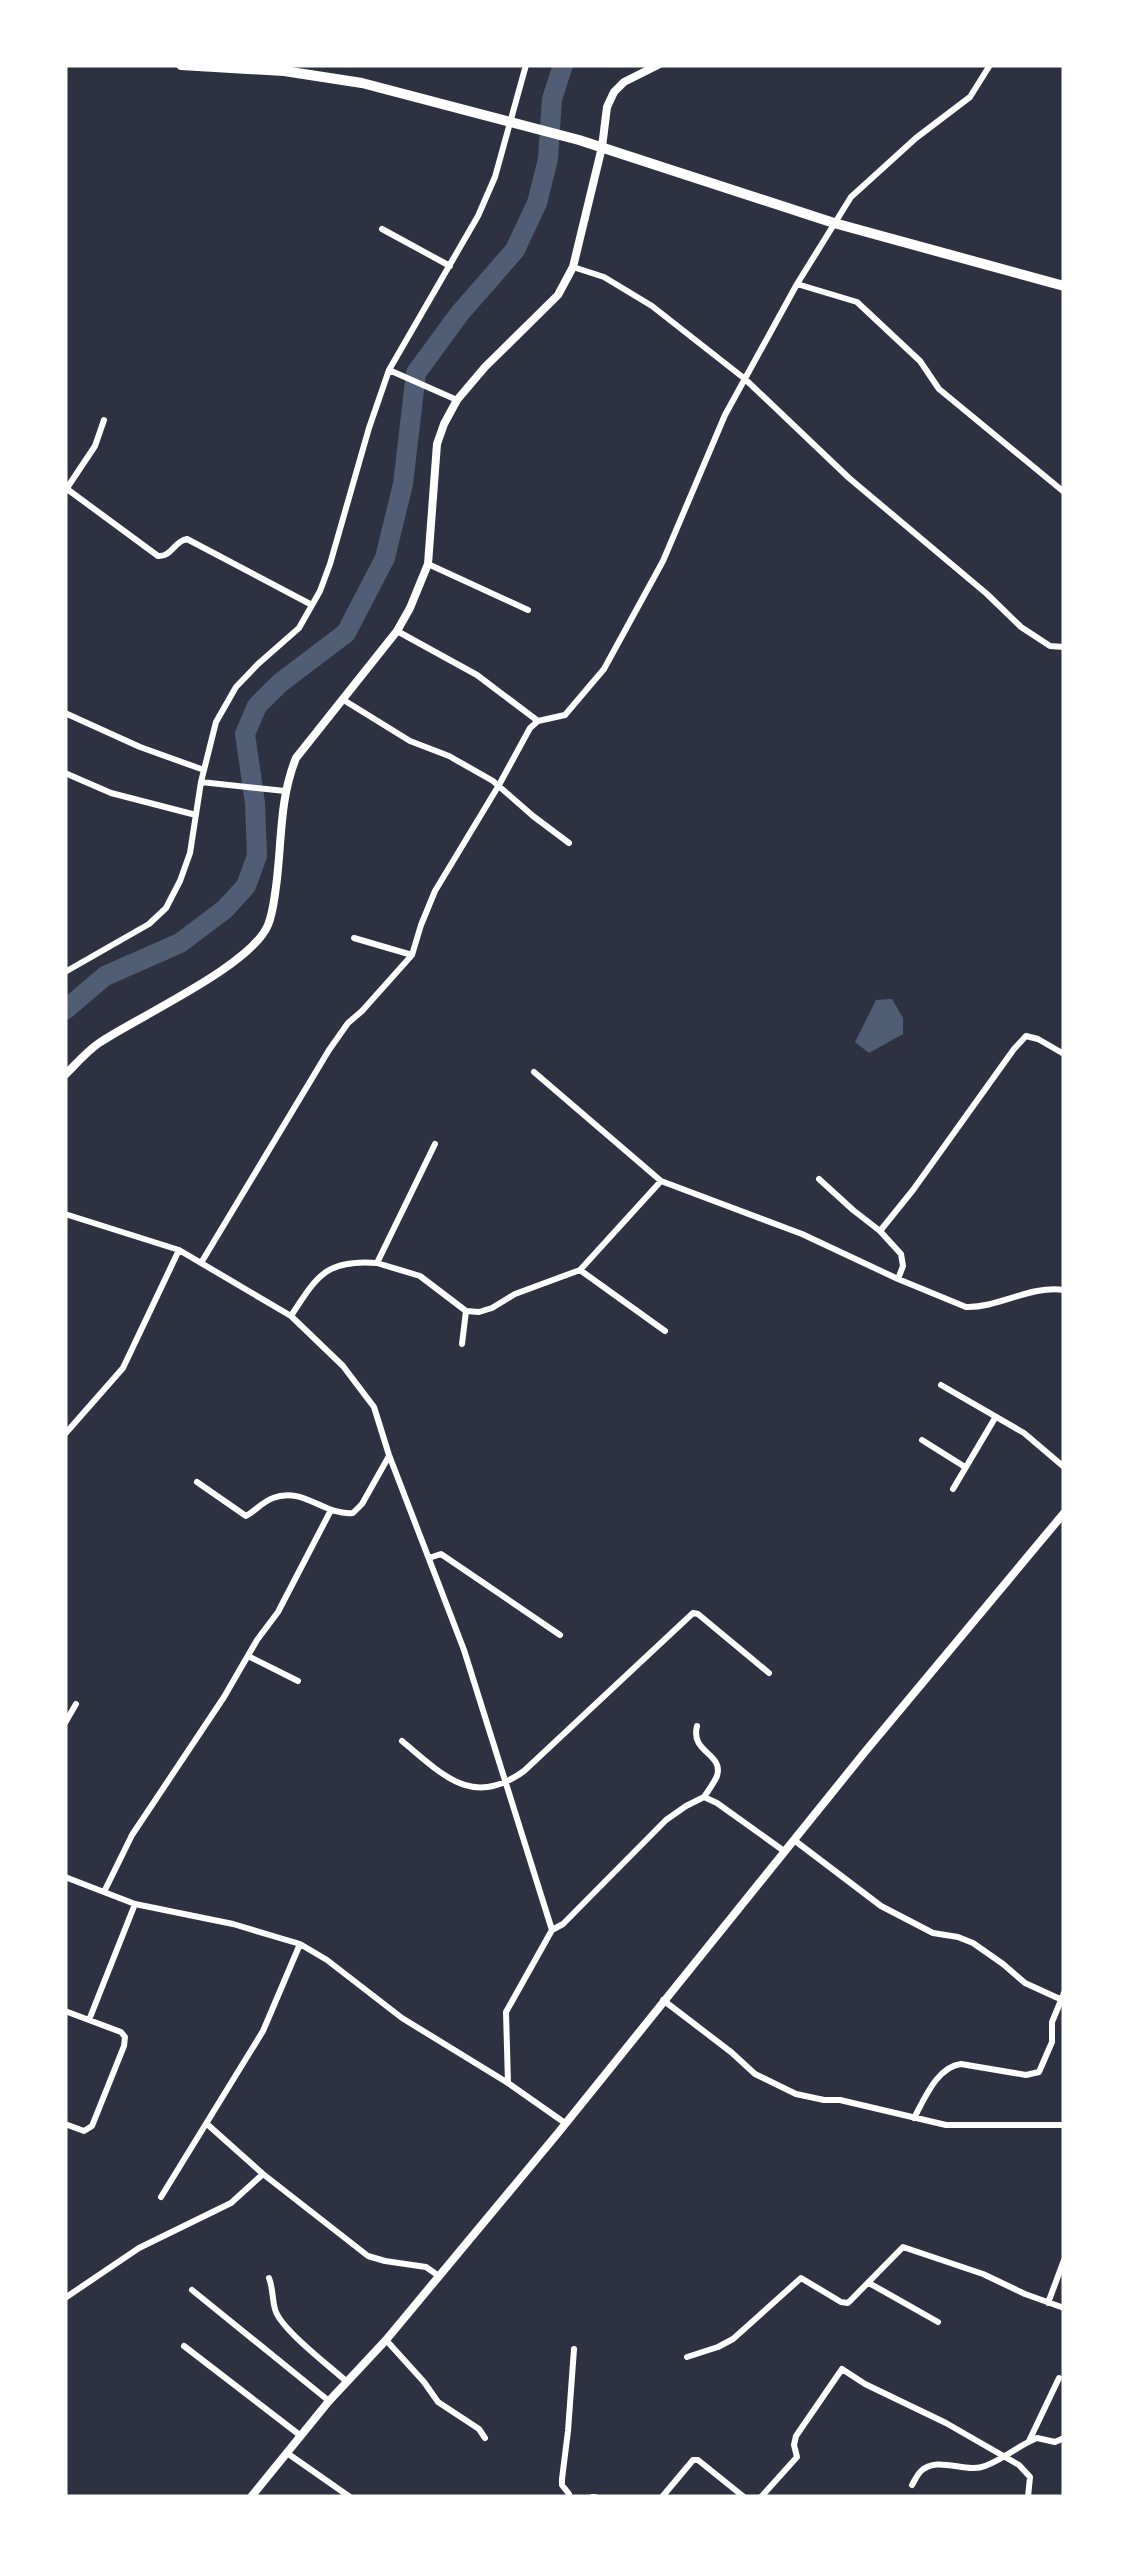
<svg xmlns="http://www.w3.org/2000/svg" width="1129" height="2562" font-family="'PT Serif',serif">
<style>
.water{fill:#4f5d75}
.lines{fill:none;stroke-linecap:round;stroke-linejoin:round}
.river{stroke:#4f5d75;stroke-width:20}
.minor{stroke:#fff;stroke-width:6}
.tertiary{stroke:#fff;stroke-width:8}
.secondary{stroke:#fff;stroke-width:8}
.trunk{stroke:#fff;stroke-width:10}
</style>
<rect width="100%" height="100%" fill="#2d3142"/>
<path class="water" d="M892,999L903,1018V1034L869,1053L855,1042L876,1000Z"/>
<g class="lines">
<path class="river" d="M65,1010L105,976L180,943L225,909L246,886L257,856L255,803L245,734L257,706L280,683L346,633L385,558L403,484L416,373L460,313L515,250L537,203L548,159L552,99L563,65"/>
<path class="minor" d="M382,229L450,266
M573,267L604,277L652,306L745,379L849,478L987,594L1021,627L1050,646L1064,647
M797,284L857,302L920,361L939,389L1064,492
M389,370L457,400
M67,488L95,446L104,420
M65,492L67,489L158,556C172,557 174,541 187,539L312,605
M428,564L528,610
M397,631L477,675L538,721
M342,699L410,741L449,756L493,781L533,816L569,843
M65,713L140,747L204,770
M65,773L111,793L196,815
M201,782L285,791
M354,938L412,955
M65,972L149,924L166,908L180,881L190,853L201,782L216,722L236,687L258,664L299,628L320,591L330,564L369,428L389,370L478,216L495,177L526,65
M534,1072L661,1181
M819,1179L853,1210L880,1231L901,1254L903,1266L898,1279
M65,1214L179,1250L291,1316L343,1366L374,1407L389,1455L464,1650L552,1930L506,2012L508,2083
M880,1231L913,1190L1014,1049L1026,1036L1038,1039L1064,1054
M201,1263L329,1050L348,1023L362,1011L412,955L421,925L435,891L499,785L530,728L538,721L565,715L604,669L663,561L725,415L797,284L851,197L916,138L970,97L990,65
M377,1263L420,1276L466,1311L462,1344
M580,1270L665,1331
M466,1311L479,1312L492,1308L515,1294L580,1270L661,1181L802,1234L898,1279L966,1307C999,1308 1030,1285 1064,1290
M291,1316C317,1276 326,1259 377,1263L435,1144
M941,1385L1024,1433L1064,1467
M65,1434L123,1368L179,1250
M922,1440L965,1467
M197,1482L246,1516C255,1511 262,1502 273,1498C303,1486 324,1516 353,1513L362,1504L389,1456
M953,1489L995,1418
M429,1558L441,1554L560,1635
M248,1656L298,1681
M65,1723L76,1704
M697,1726C690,1753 724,1753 717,1776C714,1783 708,1791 704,1797
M402,1741C442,1774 472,1809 524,1771L693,1613L698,1614L769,1673
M794,1840L881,1906L933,1933L958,1937L973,1943L1003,1964L1025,1983L1060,1999
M65,1877L135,1904L233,1924L300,1944L327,1960L402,2018L508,2083L565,2123
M104,1892L132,1835L224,1697L257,1640L278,1612L331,1510
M552,1930L563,1924L666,1820L686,1806L704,1797L717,1803L784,1851
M663,2000L731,2052L755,2074L796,2094L824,2100H840L946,2125H1064
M65,2011L121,2032L125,2037L124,2046L92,2126L84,2131L65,2124
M89,2020L135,1904
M914,2118C925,2098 937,2067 961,2064L1026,2075L1039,2072L1052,2042V2022L1064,1993
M207,2124L263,2174L368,2256L385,2261L426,2267L439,2276
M161,2197L263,2031L300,1944
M269,2278C273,2288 272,2298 275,2309C279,2328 331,2367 347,2382
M869,2283L938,2322
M192,2290L329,2401
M65,2298L139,2248L231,2203L263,2174
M1048,2303L1064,2260
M386,2340L424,2382L438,2402L479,2429L485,2438
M184,2346L301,2436
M687,2357L718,2347L733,2339L801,2278L841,2302L848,2303L903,2247L983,2274L1025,2294L1064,2308
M1029,2441L1059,2378
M287,2453L350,2497
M912,2485C915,2480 917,2475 921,2471C937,2455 967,2474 985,2466C1004,2459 1019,2445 1037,2438L1055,2442L1064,2438
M569,2494L562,2485V2479L568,2431L574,2349
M592,2497H595
M662,2497L693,2460H698L744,2497
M761,2497L797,2457L794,2445L796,2436L842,2369L865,2384L946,2423L1019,2465L1030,2477L1028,2497"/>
<path class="tertiary" d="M65,1075C76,1064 86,1052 99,1043C139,1016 251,966 268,925C273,913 274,900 276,887C282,843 279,800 296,758L397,631L410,608L428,564L437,444L444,424L457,400L485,367L558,295L573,267L602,147L607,107L614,92L624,82L658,65"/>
<path class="secondary" d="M251,2497L329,2401L386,2340L558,2133L864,1753L1064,1513"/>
<path class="trunk" d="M181,65L284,71L362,83L579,140L834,223L1064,286"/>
</g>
<rect width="1129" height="2562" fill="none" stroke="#ffffff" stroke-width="135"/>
</svg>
